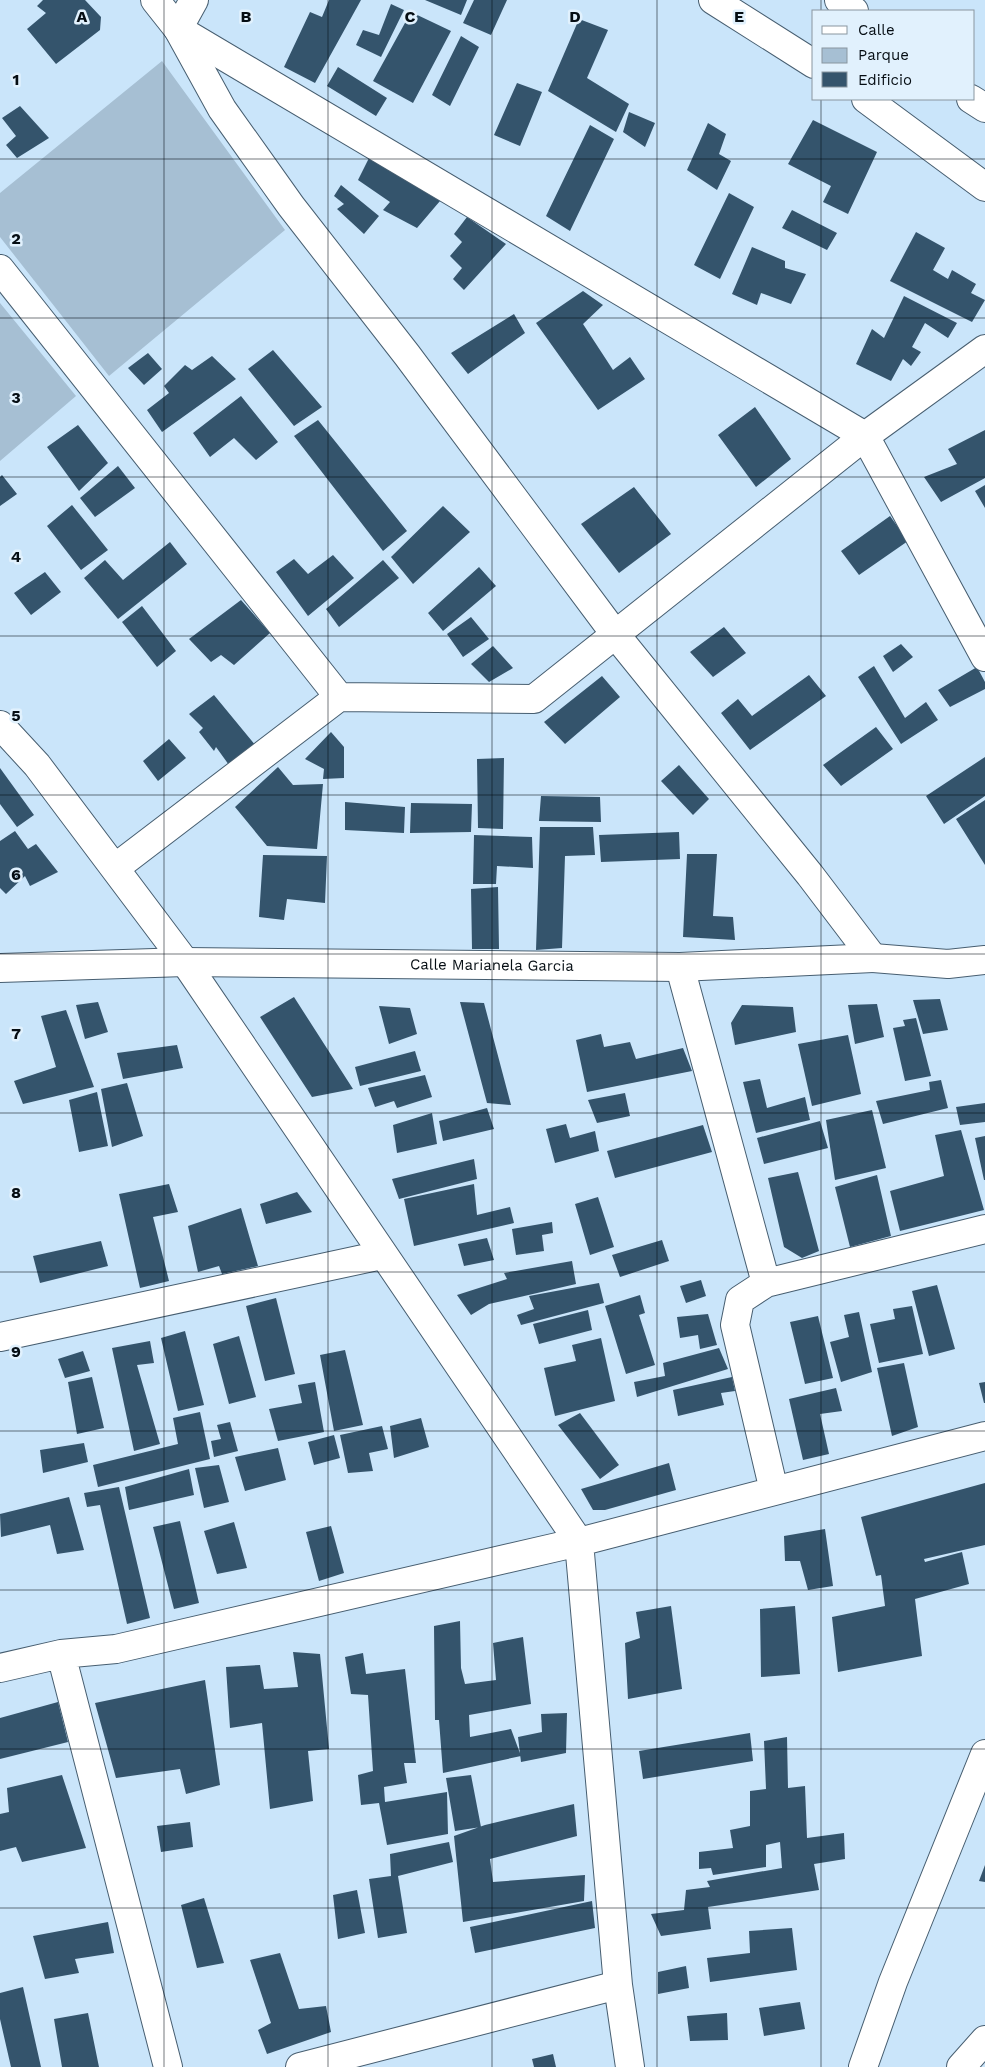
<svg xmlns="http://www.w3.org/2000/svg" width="985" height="2067" font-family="'Work Sans',sans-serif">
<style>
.green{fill:#a6bfd3}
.building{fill:#34546c}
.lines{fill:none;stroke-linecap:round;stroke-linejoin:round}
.minor-casing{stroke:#475e70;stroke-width:30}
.tertiary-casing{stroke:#475e70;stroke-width:30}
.minor{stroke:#fff;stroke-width:28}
.tertiary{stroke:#fff;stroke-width:28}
.grid{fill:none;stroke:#050d13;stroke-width:1;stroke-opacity:0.55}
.labels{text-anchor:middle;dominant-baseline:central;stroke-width:5;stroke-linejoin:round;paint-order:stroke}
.street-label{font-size:15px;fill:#050d13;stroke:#e1f1fd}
.grid-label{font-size:16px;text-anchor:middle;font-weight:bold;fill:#050d13;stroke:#e1f1fd;stroke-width:5;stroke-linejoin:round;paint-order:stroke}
</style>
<rect width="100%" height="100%" fill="#cae5fa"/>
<path class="green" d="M162,61L285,230L109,376L0,237V193Z
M0,303L76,396L0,461Z"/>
<path class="building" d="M43,0H85L101,17L100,30L56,64L27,29L46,13L37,6Z
M329,0H361L315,83L284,67L310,12L322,17Z
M425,0H467L461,15Z
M474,0H507L491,35L463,23Z
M391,4L404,10L381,57L356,45L363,30L379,35Z
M411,12L451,31L413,103L373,81Z
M579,19L608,30L587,78L629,104L616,132L548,91Z
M461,36L479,47L450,106L432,95Z
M338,67L387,98L376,116L327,86Z
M517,83L542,92L520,146L494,135Z
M20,106L49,138L17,158L6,145L16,136L2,118Z
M629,112L655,123L645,147L623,132Z
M813,120L877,152L848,214L823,202L831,186L788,164Z
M708,123L726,134L719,154L731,161L717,190L687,170Z
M590,125L614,139L570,231L546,216Z
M369,158L440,201L417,228L383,210L390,202L358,180Z
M341,185L379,216L364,234L337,209L344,204L334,196Z
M729,193L754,207L720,279L694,265Z
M792,210L837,233L827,250L782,228Z
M467,217L506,244L464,290L453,279L462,268L450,256L462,242L454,234Z
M916,232L945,248L933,270L948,279L952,270L976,284L971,293L985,300L972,322L890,281Z
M752,247L785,261V268L806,274L791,304L761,293L757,305L732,294Z
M583,291L603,305L583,324L613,370L630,357L645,379L598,410L536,323Z
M904,296L957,323L948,338L925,323L912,347L921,352L911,366L903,359L891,381L856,364L872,329L884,338Z
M514,314L525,333L468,374L451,353Z
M273,350L322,407L294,426L248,369Z
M148,353L162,369L144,385L128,368Z
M212,356L236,379L162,432L147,410L169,393L164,386L185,365L192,370Z
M241,396L278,442L256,460L234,438L210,457L193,433Z
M755,407L791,459L756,487L718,435Z
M318,420L407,531L383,551L294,436Z
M78,425L108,463L79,491L47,447Z
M985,430V478L941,502L924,477L957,464L948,449Z
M118,466L135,488L95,517L80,498Z
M2,475L17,494L0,506V477Z
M985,485V508L975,491Z
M634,487L671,534L619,573L581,524Z
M72,505L108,550L81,570L47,526Z
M443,506L470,532L413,584L391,557Z
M890,516L908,541L859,575L841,551Z
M170,542L187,564L118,619L84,578L105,560L123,580Z
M333,555L354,578L308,616L276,572L294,559L308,574Z
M383,560L399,578L339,627L326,609Z
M479,567L496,586L443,631L428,613Z
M45,572L61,592L31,615L14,593Z
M241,600L270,633L234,665L221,655L211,662L189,639Z
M142,606L176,651L157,667L122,622Z
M471,617L489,639L463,657L447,634Z
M724,627L746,653L713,677L690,652Z
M901,644L913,657L893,672L883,656Z
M493,646L513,668L489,682L471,664Z
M874,666L905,718L926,702L938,720L901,744L858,677Z
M977,667L985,682V689L950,707L938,690Z
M809,675L826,696L750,750L721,713L738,699L752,716Z
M602,676L620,697L565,744L544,722Z
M214,695L256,746L229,765L216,747L214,751L199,732L203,728L189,714Z
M876,727L893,749L841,786L823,765Z
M331,732L344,747V778L323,779L324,769L305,759Z
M169,739L186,758L158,781L143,761Z
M985,757V796L944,824L926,796Z
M504,758L503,829L478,828L477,759Z
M679,765L709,799L693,815L661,781Z
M278,767L293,785L323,784L317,849L267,846L235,807Z
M0,768L34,815L17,827L0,804Z
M541,796L600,797L601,822L539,821Z
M985,800V865L956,819Z
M345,802L405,807L404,833L345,830Z
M411,803L472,804L471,832L410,833Z
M540,827H593L595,855L565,856L562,948L536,950Z
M15,831L28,849L36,844L58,872L30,886L25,876L6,894L0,888V841Z
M679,832L680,859L601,862L599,835Z
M474,835L532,837L533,868L497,866L496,884H473Z
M687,854H717L713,916L733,917L735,940L683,937Z
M263,855L327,856L325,903L287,899L284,920L259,917Z
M498,887L499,949H472L471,889Z
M294,997L353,1089L312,1097L260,1017Z
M940,999L948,1030L923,1034L913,1000Z
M98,1002L108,1032L85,1039L76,1005Z
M460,1002L484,1003L511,1105L487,1103Z
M877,1004L884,1037L855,1044L848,1005Z
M742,1005L793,1007L796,1032L735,1045L731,1023Z
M379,1006L410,1008L417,1034L389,1044Z
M66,1010L94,1087L23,1104L14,1081L56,1067L41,1016Z
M916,1018L931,1076L905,1081L893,1028L905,1026L903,1020Z
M601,1034L604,1047L630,1042L636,1059L683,1048L692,1071L587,1092L576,1040Z
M848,1035L861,1094L812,1106L798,1044Z
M177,1045L183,1068L123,1079L117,1053Z
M415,1051L421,1071L360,1086L355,1067Z
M425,1075L432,1097L397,1108L394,1101L375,1107L368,1088Z
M760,1079L767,1108L805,1097L810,1120L756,1133L743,1082Z
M941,1080L948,1108L883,1124L876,1101L930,1090L929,1082Z
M127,1083L143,1136L112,1147L101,1089Z
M97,1092L108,1146L79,1152L69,1100Z
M625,1093L630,1116L597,1123L588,1100Z
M985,1103V1122L960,1125L956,1107Z
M487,1108L494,1129L443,1141L439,1121Z
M872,1110L886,1168L835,1180L826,1120Z
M432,1113L437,1144L397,1153L393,1125Z
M820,1121L828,1148L764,1164L757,1138Z
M566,1124L570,1138L595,1131L599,1151L555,1163L546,1129Z
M703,1125L712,1152L615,1178L607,1151Z
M961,1130L984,1210L900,1231L890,1191L944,1176L935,1135Z
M985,1136V1180H984L975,1138Z
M474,1159L477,1179L399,1199L392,1179Z
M798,1172L819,1251L802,1258L784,1247L768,1178Z
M877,1175L891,1236L850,1247L835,1187Z
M169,1184L178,1212L153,1217L169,1281L140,1288L119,1194Z
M474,1184L477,1215L510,1207L514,1223L414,1246L404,1199Z
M297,1192L312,1212L266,1224L260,1204Z
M598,1197L614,1247L590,1255L575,1204Z
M241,1208L258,1266L222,1274L219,1266L198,1272L188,1226Z
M552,1222L553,1233L542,1235L544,1251L516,1255L512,1229Z
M487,1238L494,1260L464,1266L458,1244Z
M662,1240L669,1261L620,1277L612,1255Z
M101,1241L108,1266L40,1283L33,1256Z
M572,1261L576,1284L489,1304L471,1315L457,1295L507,1279L504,1273Z
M701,1280L706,1296L686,1303L680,1286Z
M599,1283L604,1303L521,1325L517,1315L534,1309L529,1296Z
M937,1285L955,1349L929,1356L912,1291Z
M640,1295L645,1313L639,1315L655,1365L626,1374L605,1306Z
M276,1298L295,1374L265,1381L246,1306Z
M912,1306L923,1354L879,1363L870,1324L895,1319L893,1309Z
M588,1310L592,1330L539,1344L533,1324Z
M859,1312L872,1372L841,1382L830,1342L849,1337L844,1315Z
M708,1314L717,1345L700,1349L698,1335L680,1338L677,1317Z
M818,1316L833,1378L805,1384L790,1322Z
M185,1331L204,1405L178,1411L161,1338Z
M239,1336L256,1397L229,1404L213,1344Z
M601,1338L615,1401L555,1416L544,1368L576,1361L572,1345Z
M150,1341L154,1363L137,1365L160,1444L134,1451L112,1348Z
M719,1348L728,1369L637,1397L634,1382L665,1376L663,1363Z
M345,1350L363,1425L334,1431L320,1355Z
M83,1351L90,1371L65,1378L58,1359Z
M904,1363L918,1427L892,1436L877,1368Z
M92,1377L104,1428L77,1434L68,1382Z
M732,1377L735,1391L721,1393L724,1405L678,1416L673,1390Z
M315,1382L324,1432L278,1441L269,1409L302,1403L298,1385Z
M985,1382V1403H984L979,1383Z
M836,1388L842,1411L820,1414L829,1454L803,1460L789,1399Z
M200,1412L210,1459L98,1487L93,1465L178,1444L173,1418Z
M580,1413L619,1465L600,1479L558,1425Z
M421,1418L429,1447L394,1458L390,1426Z
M230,1422L238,1451L214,1457L211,1441L221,1439L217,1425Z
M382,1426L388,1449L369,1453L373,1471L348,1473L340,1435Z
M334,1435L340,1458L314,1465L308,1442Z
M84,1443L88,1462L43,1473L40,1450Z
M278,1448L286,1480L245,1491L235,1457Z
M669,1463L676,1490L605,1510H593L581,1489Z
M219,1465L229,1502L204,1508L195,1468Z
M189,1469L194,1495L129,1510L125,1487Z
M985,1483V1545L924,1559L925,1562L962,1552L969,1584L915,1599L922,1656L838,1672L832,1617L885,1606L881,1575L876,1576L861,1517Z
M119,1487L150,1618L127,1624L100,1505L87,1507L84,1493Z
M69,1497L84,1550L57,1554L50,1525L1,1537L0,1514Z
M180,1521L199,1603L174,1609L153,1527Z
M234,1522L247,1568L217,1574L204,1531Z
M331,1526L344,1573L319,1581L306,1532Z
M825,1529L833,1586L808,1590L800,1561H785L784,1536Z
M671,1606L682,1689L628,1699L625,1643L640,1638L636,1612Z
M795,1606L800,1674L761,1677L760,1609Z
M460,1621L461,1668L465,1684L496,1680L493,1643L523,1637L531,1704L469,1715L470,1737L511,1729L521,1756L443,1773L439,1720H435L434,1626Z
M293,1652L320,1654L329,1749L308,1751L313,1801L270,1809L262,1723L230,1728L226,1667L260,1665L264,1689L298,1687Z
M363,1653L366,1674L405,1669L416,1763H404L407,1783L384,1787L385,1802L447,1792L448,1834L387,1845L379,1803L361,1805L358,1775L373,1771L368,1695L351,1694L345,1657Z
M205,1680L220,1785L186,1794L180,1769L116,1778L95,1703Z
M58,1702L68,1742L0,1759V1718Z
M567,1713L566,1753L521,1762L518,1737L542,1732L541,1714Z
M750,1733L753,1761L643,1779L639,1751Z
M787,1737L788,1788L805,1786L807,1838L844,1833L845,1859L814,1864L819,1890L708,1907L711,1929L661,1936L651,1914L684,1910L686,1890L710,1887L707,1881L782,1868L780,1842L766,1845V1867L713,1875L711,1868L699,1869V1852L733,1848L730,1830L750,1826V1791L766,1789L764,1741Z
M62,1775L86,1848L22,1862L16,1847L0,1851V1814L9,1812L7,1788Z
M471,1775L481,1827L455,1831L446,1778Z
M574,1804L577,1836L490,1859L493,1882L585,1875L584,1901L463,1922L454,1836L485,1825Z
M190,1822L193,1847L161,1852L157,1826Z
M449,1842L453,1862L398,1876L407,1933L378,1938L369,1879L391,1876L390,1854Z
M985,1865V1882L979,1881Z
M357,1890L365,1933L338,1939L333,1895Z
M204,1898L224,1963L197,1968L181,1905Z
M592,1901L595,1928L475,1953L470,1927Z
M108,1922L114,1953L75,1959L79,1973L45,1979L33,1936Z
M792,1928L797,1970L710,1982L707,1958L750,1953L749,1931Z
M280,1953L299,2009L326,2006L331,2032L267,2054L258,2030L271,2023L250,1960Z
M686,1966L689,1988L658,1994V1972Z
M23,1987L41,2067H11L0,2019V1993Z
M800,2002L805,2029L764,2036L759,2008Z
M88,2013L99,2067H62L54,2019Z
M727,2013L728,2040L690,2041L687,2016Z
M553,2054L556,2067H534L532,2059Z"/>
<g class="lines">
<defs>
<path id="minor" d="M194,0L178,29L865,436L985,657
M713,0L814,64
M839,0L854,11
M866,99L985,187
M971,99L985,108
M0,269L339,697
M0,725L37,765L185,962L579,1542L618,1985L630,2067
M115,868L339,697L534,699L865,436L985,349
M873,958L948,964L985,960
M680,967L766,1283
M0,1337L382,1255
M774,1491L735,1325L740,1300L766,1283L985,1229
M61,1654L168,2067
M0,1668L61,1654L116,1649L579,1542L985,1436
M300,2067L618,1985
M863,2067L893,1982L985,1754
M961,2067L985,2040"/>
<g id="tertiary">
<path d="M155,0L178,29L222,109L291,206L407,355L615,634L810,875L873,958"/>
<path id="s1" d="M0,968L185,962L680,967L873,958"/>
</g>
</defs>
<use href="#minor" class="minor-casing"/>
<use href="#tertiary" class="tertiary-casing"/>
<use href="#minor" class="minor"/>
<use href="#tertiary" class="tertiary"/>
</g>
<path class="grid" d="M164,0V2067M328,0V2067M492,0V2067M657,0V2067M821,0V11M821,99V2067M0,159H985M0,318H985M0,477H985M0,636H985M0,795H985M0,954H985M0,1113H985M0,1272H985M0,1431H985M0,1590H985M0,1749H985M0,1908H985"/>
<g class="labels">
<g class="street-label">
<text stroke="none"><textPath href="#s1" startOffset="492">Calle Marianela Garcia</textPath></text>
</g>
</g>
<g class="grid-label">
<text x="82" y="22">A</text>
<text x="246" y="22">B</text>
<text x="410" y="22">C</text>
<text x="575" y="22">D</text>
<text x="739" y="22">E</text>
<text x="16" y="85">1</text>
<text x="16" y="244">2</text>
<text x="16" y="403">3</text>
<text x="16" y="562">4</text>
<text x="16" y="721">5</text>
<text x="16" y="880">6</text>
<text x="16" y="1039">7</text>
<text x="16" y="1198">8</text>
<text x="16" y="1357">9</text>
</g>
<rect x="812" y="10" width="162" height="90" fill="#e1f1fd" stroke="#89969f"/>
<rect x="822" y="26" width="25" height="8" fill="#ffffff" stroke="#89969f"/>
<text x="858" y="35" font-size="15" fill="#050d13">Calle</text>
<rect x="822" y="48" width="25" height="15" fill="#a6bfd3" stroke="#89969f"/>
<text x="858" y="60" font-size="15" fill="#050d13">Parque</text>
<rect x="822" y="72" width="25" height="15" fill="#34546c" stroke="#89969f"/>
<text x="858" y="85" font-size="15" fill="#050d13">Edificio</text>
</svg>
